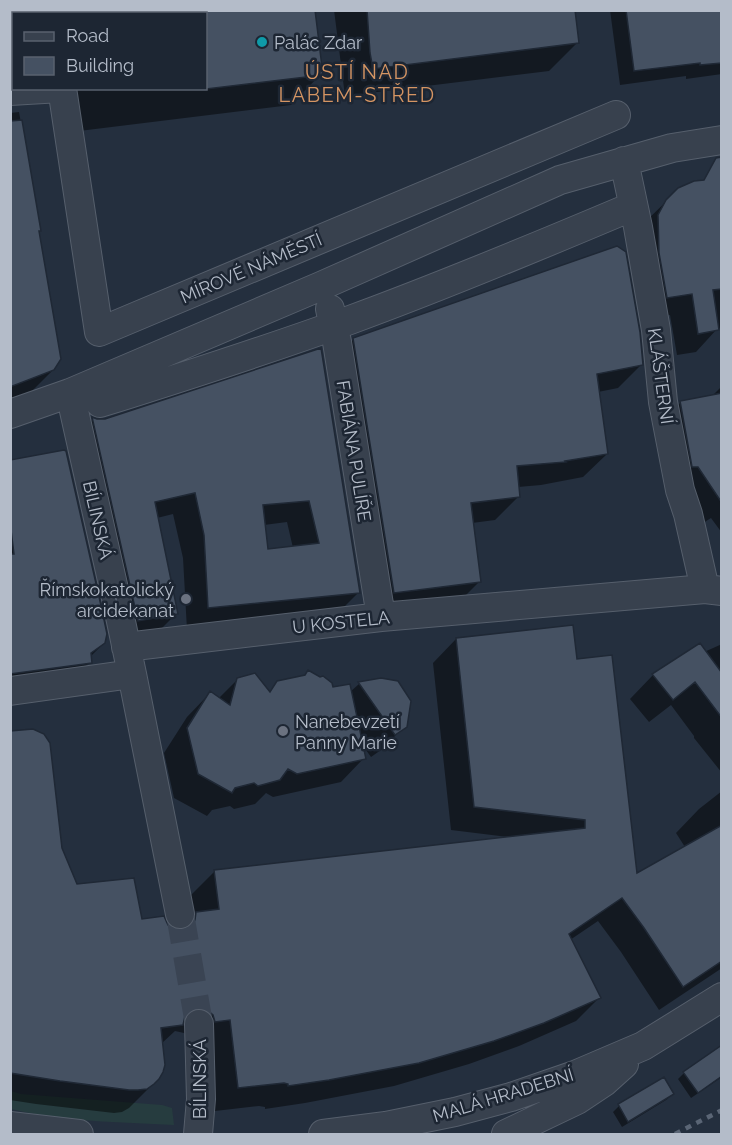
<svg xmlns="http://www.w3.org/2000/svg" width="732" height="1145" font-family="Raleway,sans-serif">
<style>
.green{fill:#263c3f}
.shadow{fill:#0007;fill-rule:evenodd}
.building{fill:#455162;stroke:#1f2835;stroke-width:1.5;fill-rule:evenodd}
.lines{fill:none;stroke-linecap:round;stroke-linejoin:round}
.minor-tunnel{stroke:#3a4453;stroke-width:28;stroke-dasharray:28 14;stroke-linecap:butt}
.minor-casing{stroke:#565f6c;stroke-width:30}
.minor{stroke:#38414e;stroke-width:28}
.tram{stroke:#5a6575;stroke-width:1.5}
.rail{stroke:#5a6575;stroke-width:4.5;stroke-dasharray:6 6;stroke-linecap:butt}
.culture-dot{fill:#0f9aa8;stroke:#1d2633;stroke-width:2}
.worship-dot{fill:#6b7280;stroke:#1d2633;stroke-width:2}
.labels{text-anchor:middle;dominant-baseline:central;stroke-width:5;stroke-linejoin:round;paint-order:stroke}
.poi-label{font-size:18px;fill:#b4bcc9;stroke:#1d2633;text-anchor:start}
.street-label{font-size:18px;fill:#b4bcc9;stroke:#1d2633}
.neighbourhood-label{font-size:20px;letter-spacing:1.5px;fill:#d59563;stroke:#1d2633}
</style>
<rect width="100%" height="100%" fill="#242f3e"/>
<path class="green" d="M11,1091L21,1094L162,1105L172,1108L174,1125C119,1122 64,1122 11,1109Z"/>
<path class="shadow" d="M57,10H313L321,74L291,105L71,132L66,88H206V14H57Z
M334,10H573L577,43L549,71L345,96Z
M610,10H722V74L686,79V76L620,85Z
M19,112L40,230L38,232L53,370L29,394L10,401V113Z
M722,176V328L717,329L696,352L677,355L670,315L646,319L644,223L679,189Z
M354,339L641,365L618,388L598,392L607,454L583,477L541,485L518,487L519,496L495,520L472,523L480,581L456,605L371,616L330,363Z
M320,350L359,592L337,614L187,630L183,558L173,514L157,518L177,613L155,635L116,643L71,441L93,419L105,420ZM287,522L293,548L267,551L264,525Z
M722,386V533L711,518L700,525L659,424L680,403L711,397Z
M10,461L104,643L90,657V662L73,679L10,688Z
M456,639L575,661L636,875L685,847L676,833L699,809L722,791V968L659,1010L621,952L598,921L570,940L599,998L576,1021L519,1046L469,1064L394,1086L305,1103L265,1109V1107L259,1106L215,1111L207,1043L189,1039L184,1033L175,1031L161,1044L153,1084L129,1108L122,1112L114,1113L36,1104L10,1100V733L76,886L141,920L167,926L179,931L194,917L191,895L215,871L508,838V837L451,830L433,663Z
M722,644V773L694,738V736L671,705L649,722L630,699L653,675Z
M308,671L332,689L350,692L359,684L405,726L381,750L371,757L361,743L364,758L341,782L273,797L266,793L255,804L234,809L230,806L212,810L207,816L174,798L164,753L187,717L210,693L218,699L238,679L268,693L278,683L303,677Z
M722,1047V1077L691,1098L678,1079L684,1073Z
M664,1079L673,1094L666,1100L622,1127L613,1112L619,1106Z"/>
<path class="building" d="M206,10H315L323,75L206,89Z
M367,10H575L579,43L373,69L370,53Z
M626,10H722V63L700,65V63L634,71Z
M22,120L41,231H39L61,359L54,370L10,387V121Z
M722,157V289L713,290L719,330L698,334L692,294L667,298L659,253L658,215L666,200L678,188L694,181L704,180L716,158Z
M617,246L626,252L640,332L643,365L597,374L608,454L565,461L566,462L517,466L520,497L471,503L481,582L394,593L353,338Z
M321,348L360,593L208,608L204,535L195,493L155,502L178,614L138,621L92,417L97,419H105ZM309,501L319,543L268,549L263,505Z
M722,393V503L698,467H692L680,401Z
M64,450L66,451L102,610L107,634L105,643L91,653L92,663L10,674V554H14L10,522V460Z
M573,625L577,659L612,655L637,873L722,825V961L683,987L644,928L622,898L569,934L601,998L544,1023L494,1041L419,1063L329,1080L288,1086V1084L284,1083L238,1088L230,1020L215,1022L213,1015L207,1010L199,1008L191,1010L185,1016L183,1025L161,1028L165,1065L163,1072L159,1079L154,1084L147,1089L138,1090H129L60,1081L10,1073V731L33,729L44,734L50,743L62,848L77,884L134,878L142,919L164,916L168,925L174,929L183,930L191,926L195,920L196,912L219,909L214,870L585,828V820L474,807L456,638Z
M700,643L722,673V718L695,682L673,700L652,674Z
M308,670L320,677L323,676L332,683L333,687L350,684L366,759L297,774L288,769L280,780L258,786L254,783L235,788L232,793L198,774L187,728L210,691L230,705L237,678L255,673L270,692L277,681L305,675Z
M381,678L398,681L411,701L407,727L395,735L358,682Z
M722,1045V1076L698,1093L683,1072Z
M664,1077L674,1094L628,1122L618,1104Z"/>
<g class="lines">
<path class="minor-tunnel" d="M180,914L199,1024"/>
<defs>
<path id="minor" d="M56,10V14
M62,88L99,332L616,115
M10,91L61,88
M624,161L638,227L656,330L663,402L680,490L688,514L705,589
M330,309L337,342L381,617
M100,403C183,377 267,350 350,320C443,286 534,248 624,210
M10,414L70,393L321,286L560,180L672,148L722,140
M126,647L381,617L705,589L722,591
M132,674L180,914
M10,691L132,674L118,607L70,393
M10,1126L79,1134
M198,1134L201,1099L199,1024
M323,1134L386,1126L455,1112L511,1097L575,1075L643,1046L722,997
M506,1134L577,1100L604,1082L624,1064"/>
</defs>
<use href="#minor" class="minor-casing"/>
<use href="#minor" class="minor"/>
<path class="tram" d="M113,587L118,607"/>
<path class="rail" d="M675,1134L722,1110"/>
</g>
<circle class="culture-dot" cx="262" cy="42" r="6"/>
<g class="worship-dot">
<circle cx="186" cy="599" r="6"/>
<circle cx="283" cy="731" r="6"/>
</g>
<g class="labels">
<g class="poi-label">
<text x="274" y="42">Palác Zdar</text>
<text x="174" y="589" text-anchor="end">Římskokatolický<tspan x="174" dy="21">arcidekanat</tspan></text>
<text x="295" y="721">Nanebevzetí<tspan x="295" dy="21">Panny Marie</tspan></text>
</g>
<g class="street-label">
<text transform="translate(251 268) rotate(-23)">MÍROVÉ NÁMĚSTÍ</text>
<text transform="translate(661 376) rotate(82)">KLÁŠTERNÍ</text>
<text transform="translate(354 451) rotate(81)">FABIÁNA PULÍŘE</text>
<text transform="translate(98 520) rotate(77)">BÍLINSKÁ</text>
<text transform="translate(341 622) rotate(-6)">U KOSTELA</text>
<text transform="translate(199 1079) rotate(-90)">BÍLINSKÁ</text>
<text transform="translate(503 1095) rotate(-17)">MALÁ HRADEBNÍ</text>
</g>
<g class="neighbourhood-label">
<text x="357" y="72">ÚSTÍ NAD<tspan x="357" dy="23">LABEM-STŘED</tspan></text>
</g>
</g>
<rect width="732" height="1145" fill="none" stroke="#b4bcc9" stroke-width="24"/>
<rect x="12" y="12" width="195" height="78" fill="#1d2633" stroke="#59626f" stroke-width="1.5"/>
<rect x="24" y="32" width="30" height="9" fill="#38414e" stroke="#59626f" stroke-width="1.5"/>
<text x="66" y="42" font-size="18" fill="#b4bcc9">Road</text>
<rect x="24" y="57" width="30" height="18" fill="#455162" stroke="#59626f" stroke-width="1.5"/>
<text x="66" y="72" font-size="18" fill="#b4bcc9">Building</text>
</svg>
